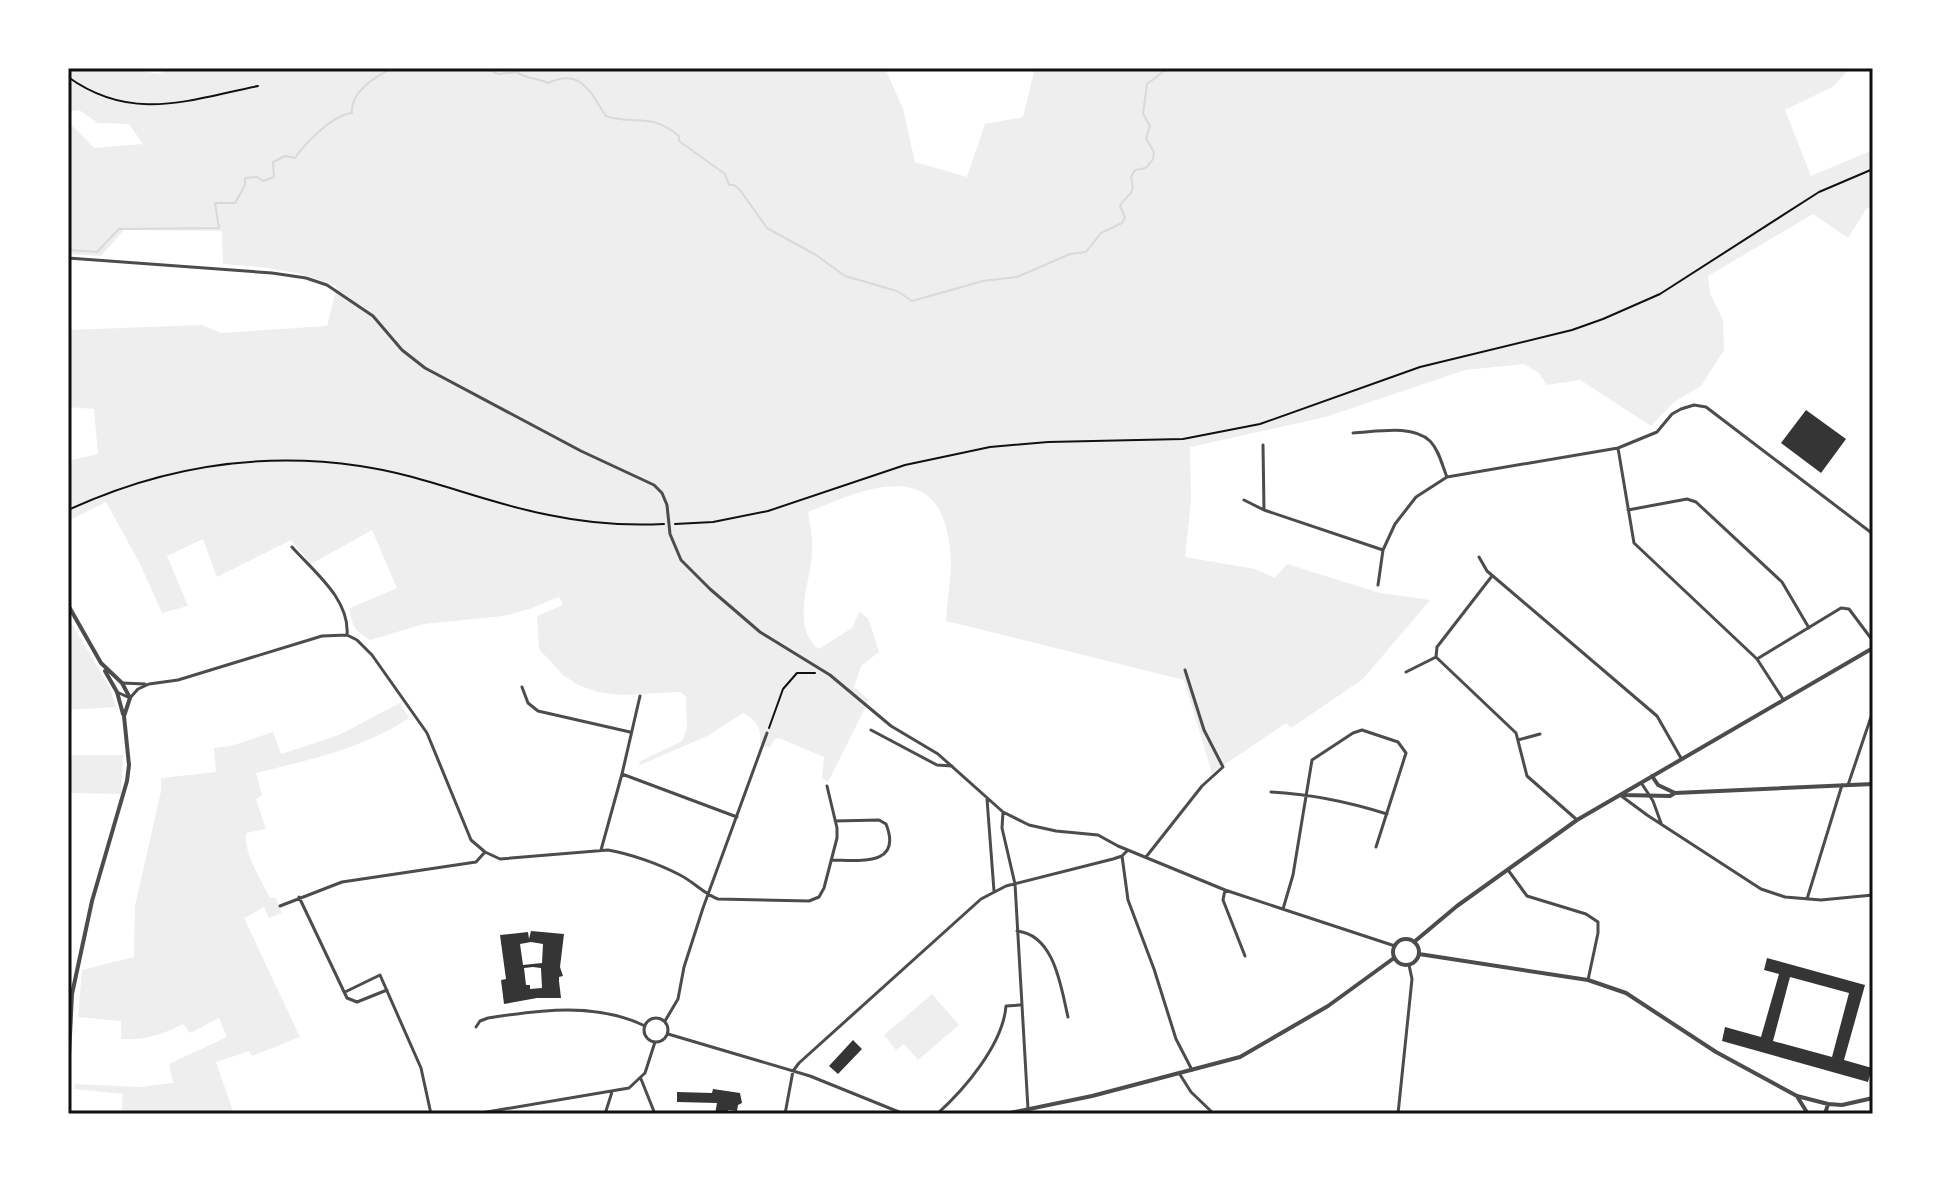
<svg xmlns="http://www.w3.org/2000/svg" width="1941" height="1182" font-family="'PT Sans',sans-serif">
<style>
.green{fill:#eee}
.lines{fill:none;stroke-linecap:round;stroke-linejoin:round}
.stream{stroke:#d9d9d9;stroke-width:2}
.building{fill:#353535;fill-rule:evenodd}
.path{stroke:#111;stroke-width:2}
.minor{stroke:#4c4c4c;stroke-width:3}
.tertiary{stroke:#4c4c4c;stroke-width:4}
.neatline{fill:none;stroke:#111;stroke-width:3}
</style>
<rect width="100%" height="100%" fill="#fff"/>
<path class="green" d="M68,68H128L158,74L173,68H885L903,109L915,162L967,177L985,124L1023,117L1035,68H1859L1846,72L1834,86L1785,110L1811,176L1873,150V207L1867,208L1848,238L1813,214L1708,276L1710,293L1723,320L1724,350L1701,386L1674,402L1651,426L1580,380L1547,385L1539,373L1524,364L1465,370L1326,417L1190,447L1191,502L1185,557L1255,569L1275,578L1287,564L1380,593L1430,600L1363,679L1291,728L1286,723L1212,773L1184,680L946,621C947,603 950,584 951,566C951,553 949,537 945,524C926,458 850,495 808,512C810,525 813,538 812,551C812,580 789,626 819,649L852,628L859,612L868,618L879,652L861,666L854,687L869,700L828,782L822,778L824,757L779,738L774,740L770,748L760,744C762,730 757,719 743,713L707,736L640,765L639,762L682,741L687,728L686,697L681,692L621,695L598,692L578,685L564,676L539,649L537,616L563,605L559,597L529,609L503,616L424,624L370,640C355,631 351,625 350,608L397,588L372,530L311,564L291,540L217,577L203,539L167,556L188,606L162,613L139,562L106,502L68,521V461L98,454L94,409L68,407V330L202,325L221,333L327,326L337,287C300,270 263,267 223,264L222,231L124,230L101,256L68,254L70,188L68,121L94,148L143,144L129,124L98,123L79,110L68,112Z
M68,617L110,688L116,707L68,710Z
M400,703L409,718C362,749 309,760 256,773L262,795L256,799L266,829L246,833C244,855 261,879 270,898H276L282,913L269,918L264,907L244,918L300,1037L252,1056L249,1051L216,1062L234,1114H121L123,1094L74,1089L75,1084L140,1087L173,1083L169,1064L227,1037L219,1018L190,1033L183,1024C162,1035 146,1040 121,1039V1021L78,1017L82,970L134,957L135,906L161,791V778L216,772L214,748L231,746L273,732L281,754L339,735Z
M68,755H123L121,794L68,793Z
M932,994L959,1025L918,1060L904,1044L896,1050L884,1035Z"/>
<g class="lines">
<path class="stream" d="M486,68L498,74L517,72C524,79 539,78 548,83C582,67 591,94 606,116C636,126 648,111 679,136V141L725,174L729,185H734L740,190L767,228L816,255L845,276L897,291L912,301L983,281L1017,277L1070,254L1086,252L1101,233L1122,223L1125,217L1120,206C1128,192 1136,197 1131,177L1135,170L1146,168L1153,159L1154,152L1146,139L1150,126L1143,114L1147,84L1168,68
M68,250L97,252L119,229L219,228L215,203H235L245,185V178L257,177L263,181L274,177L273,162L285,156L295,158C306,142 333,115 352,113C350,91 376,77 392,68"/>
</g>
<path class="building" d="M1806,410L1846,439L1821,473L1781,443Z
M531,931L564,934L560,967L563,976L559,977V981L561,998H537L504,1004L501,980L506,979L500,935L528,932L529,939ZM531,942L543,944L542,963L523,965L520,944ZM533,967L541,968L542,988L530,989V985H526L524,968Z
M1767,958L1865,985L1844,1060L1872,1068L1868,1082L1722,1041L1725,1027L1761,1037L1779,974L1764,970ZM1790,977L1849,993L1832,1057L1773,1041Z
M853,1040L862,1049L838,1074L829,1066Z
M713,1089L740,1093L742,1103L738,1105L737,1111L728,1110V1114H715L717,1103L677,1102V1092L712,1093Z"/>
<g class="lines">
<path class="path" d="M68,77C132,123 189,100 258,86
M68,510C161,467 258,451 360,466C424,475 485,503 549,515C587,523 626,526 664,524
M675,524L713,522L768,511L905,465L990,447L1048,442L1183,439L1260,424L1420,367L1572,330L1603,319L1660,294L1819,192L1873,169
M769,728L783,689L797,673H815"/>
<path class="minor" d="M68,258L272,273L306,278L327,285L373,316L402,350L425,368L581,451L654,485L662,493L667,505L670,534L681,560L710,589L760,632L830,675L891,726L938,754L1003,812L1029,825L1056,831L1098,835L1118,846L1225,890L1395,946
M1353,433C1376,432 1412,424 1430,441C1439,450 1442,465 1447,477
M1263,445L1264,510
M1618,448L1634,543L1757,659L1783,699
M1244,500L1264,510L1383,550
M1628,510L1687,499L1696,502L1782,582L1809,628
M292,547C314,572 350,599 347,635
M1479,557L1487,571L1657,716L1681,758
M1492,576L1437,647L1436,657L1516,733L1527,776L1576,819
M1378,585L1383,550L1395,524L1416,497L1447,477L1618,448L1657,432L1672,414L1681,409L1694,405L1706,407L1873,534
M1757,659L1841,608L1849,609L1873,641
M1406,672L1436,657
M122,683L145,684
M522,687L528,703L538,711L630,732
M119,693L130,698L138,689L149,684L178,680L322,636L347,635L357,640L372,655L427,733L471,840L485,852L500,859L608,850C631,854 659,864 680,875C694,882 704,894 718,899L809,901L819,897L824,888L837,838V828L827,786
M871,730L937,765L952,766
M1518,740L1540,734
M622,774L737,817
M1642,784L1653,801L1661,823
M1848,785L1873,711
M1271,792C1311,794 1349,802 1387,814
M1620,795L1647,815L1761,889L1785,897L1821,900L1873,895
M987,799L994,891
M1003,812L1002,828L1015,884L1028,1109
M601,850L622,774L640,696
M1122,856L1128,900L1154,969L1176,1039L1192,1070
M1146,857L1202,786L1223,767L1204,730L1185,670
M831,860C859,860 903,867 886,824L879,820L835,821
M1508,870L1527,896L1586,914L1598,922V933L1588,980
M1225,890L1223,900L1245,956
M299,897L347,998L357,1002L387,990
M1807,899L1842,785
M280,906L342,882L476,862L485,852
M1283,909L1293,875L1312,760L1353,733L1362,730L1398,742L1406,753L1376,847
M1017,931C1055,935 1061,988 1068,1017
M345,992L380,975L421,1068L431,1114
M644 1030a12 12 0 1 1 24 0a12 12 0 1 1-24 0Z
M665,1021L678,999L684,967L703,908L767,733
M476,1027L480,1021L488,1018C540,1010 596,1002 645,1026
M668,1034L810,1076L904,1114
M1179,1073L1191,1092L1214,1114
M641,1079L655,1114
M475,1114L629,1088L645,1073L655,1042
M605,1114L612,1092
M785,1114L793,1071L799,1063L981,899L1006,886L1113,859L1122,856L1128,850
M937,1114C965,1089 1003,1044 1006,1006L1020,1005
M1398,1114L1412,979L1409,965"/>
<path class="tertiary" d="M68,605L101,663
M105,671L117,692L123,714
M1652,776L1658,785L1675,793
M1622,795L1670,796L1675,793L1873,784
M1393 952a13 13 0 1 1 26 0a13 13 0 1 1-26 0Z
M1414,942L1457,906L1577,820L1873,648
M1419,954L1588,980L1626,993L1716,1052L1797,1096L1828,1104L1842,1105L1873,1098
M68,1076L72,994L92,901L127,781L129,765L124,716L130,698L122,683L101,663
M1798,1098L1808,1114
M1005,1114L1092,1096L1240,1057L1328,1006L1394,958
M1825,1114L1828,1104"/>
</g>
<rect width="1941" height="1182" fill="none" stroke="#ffffff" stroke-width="140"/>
<rect x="70" y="70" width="1801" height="1042" class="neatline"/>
</svg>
